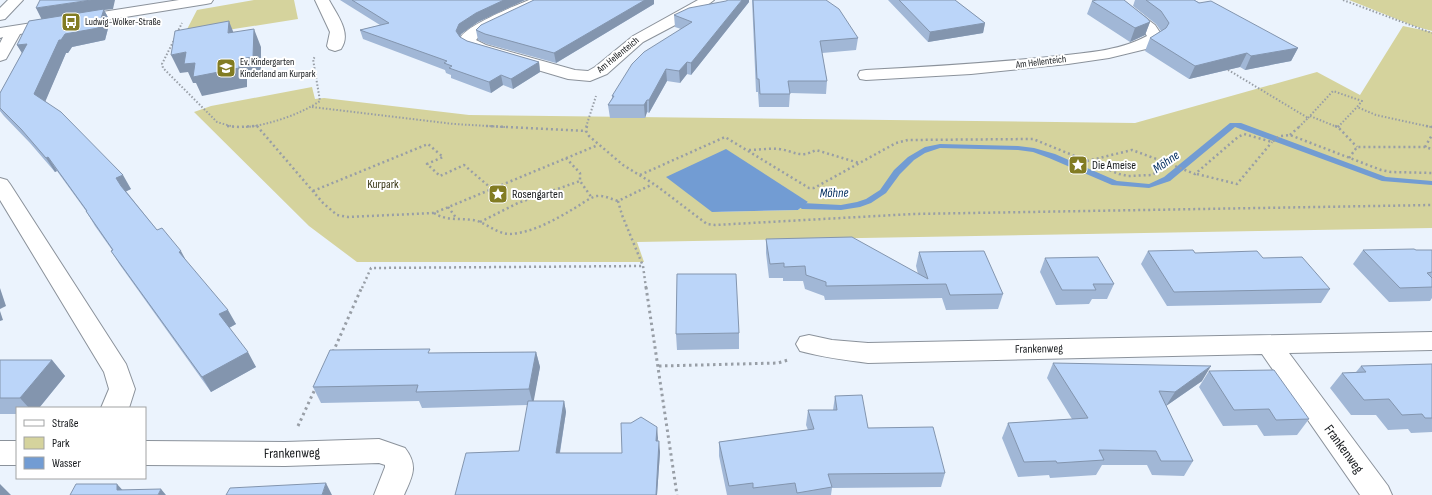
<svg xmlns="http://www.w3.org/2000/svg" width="1432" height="495" font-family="'Sofia Sans Condensed',sans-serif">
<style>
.green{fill:#d5d39d;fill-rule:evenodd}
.water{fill:#729cd3}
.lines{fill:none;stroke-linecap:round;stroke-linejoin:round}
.stream{fill:#729cd3;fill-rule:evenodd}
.minor-casing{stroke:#8b929b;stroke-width:2}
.path-far2{stroke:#989ea6;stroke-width:2;stroke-dasharray:1.5 2;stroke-linecap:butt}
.path-far1{stroke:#989ea6;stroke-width:2.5;stroke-dasharray:2 3;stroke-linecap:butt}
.path{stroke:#989ea6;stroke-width:3;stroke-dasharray:2.5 3.5;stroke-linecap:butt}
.minor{fill:#fff;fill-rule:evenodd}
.wall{fill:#a1b7d6}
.shaded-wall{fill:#8395ae}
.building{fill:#bbd5f9;stroke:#8395ae}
.labels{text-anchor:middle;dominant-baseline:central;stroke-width:4;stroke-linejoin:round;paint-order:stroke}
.far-poi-label{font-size:10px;fill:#16191c;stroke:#fff;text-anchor:start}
.far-street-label{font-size:10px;fill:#16191c;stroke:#fff}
.poi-label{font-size:12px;fill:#16191c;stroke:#fff;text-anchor:start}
.park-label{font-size:12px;fill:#3a3717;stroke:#fff}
.street-label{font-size:12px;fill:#16191c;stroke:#fff}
.water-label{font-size:13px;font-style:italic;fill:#053062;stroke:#fff}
.near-street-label{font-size:14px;fill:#16191c;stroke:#fff}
</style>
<rect width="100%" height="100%" fill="#ebf3fd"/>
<path class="green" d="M254,0H294L298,19L183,37L197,10Z
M1349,0H1432V31L1414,26Z
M1403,26L1432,32V228L637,242L644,262H357L309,226L194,112L211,106L312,87L315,99L324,98L469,115L1135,123L1317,72L1360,95ZM808,202L798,210L712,212Z"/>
<path class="water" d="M726,149L808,202L798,210L712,212L666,177Z"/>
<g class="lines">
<path class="stream" d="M1230,123H1241L1386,177L1432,181V185L1382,181L1235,127L1170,181L1149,188L1112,185L1049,158L1033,152L1018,150L940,148L925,153L914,160L900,174L886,193L871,203L860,207L841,210L802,209L798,206L802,203L841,205L857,202L866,199L880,190L894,170L908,157L925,147L940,144L1018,146L1034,148L1055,154L1117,181L1149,184L1164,177Z"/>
<defs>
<path id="minor" d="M8,0H23L5,19L0,20V8Z
M179,0H213L211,3L206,4L20,34L6,59L0,61V43L3,37L0,38V28Z
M315,0H329C337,15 352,33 341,49L335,51L329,49L327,46L330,32Z
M529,0H547L545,3L482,33L476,40L486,45L575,70L588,71L595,67L633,36L698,0H714L696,14L643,42L607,74L590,81L568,79L474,51C469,49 461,47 460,40C459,28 517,5 529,0Z
M1106,0H1122L1155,25L1163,37L1160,40L1146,49L1109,58L1068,64L971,74L866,80L860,79L858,75L860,71L866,70C927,67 988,63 1049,57C1081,53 1118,52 1147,36L1144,31Z
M0,178L7,180L10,184L126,364L135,389L129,408H101L109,389L104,372L0,200Z
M1432,332V350L1289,353L1388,486L1392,495H1360L1262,354L868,363C845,360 822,357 800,351L796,344L800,337L809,335L832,340L868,343Z
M379,439L405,448C419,466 412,477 404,495H374L385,467V465L379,463L285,466L145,465V441L285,442Z
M0,441H17V465H0Z"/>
</defs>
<use href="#minor" class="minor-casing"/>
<path class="path-far2" d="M1343,0L1432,33
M177,33L182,23
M175,38L162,64L163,68L217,122L234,127
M1225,68L1308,118L1299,127
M312,107L454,124L505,127
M1310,116L1337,127
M1308,118L1333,91L1362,101L1357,107L1376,115L1431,127
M256,125L257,127
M246,127C269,125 301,114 320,101L313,59L315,57
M586,127L596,96
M1338,127L1357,107"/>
<path class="path-far1" d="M227,126L239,127L254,126
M257,126L323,203L337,215L348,217L434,213L598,145
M486,126L586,131
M587,126L586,131L589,136L623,165L654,184L707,224L715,225L913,214L1432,205
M1335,126L1338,127L1357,147
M1426,126L1432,127
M1338,127L1339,126
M1290,135L1300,126
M1425,147L1432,135
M749,150C759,150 769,148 779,149C795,151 799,159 816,150L859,163
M566,158L580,173V181L592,198
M1349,158L1357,147H1425L1432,149
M1087,161L1132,150L1170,164
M1197,174L1237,184L1272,142
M640,175L725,137L809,188H814L896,143L908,140L1033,139L1119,174L1128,176L1152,175L1170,164L1195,174L1238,137L1244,134L1272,142L1280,136L1290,135L1381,170L1391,172L1432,173
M313,191L428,144L443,157L427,164L440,176L464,165L492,189
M448,207L457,219
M434,213C446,221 459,218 473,220C486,222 496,234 510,234C531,233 555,220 573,209C581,205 588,198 597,196C604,195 611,199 618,201
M480,222L518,203L580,181
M362,288L371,268L643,266
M646,288L643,266L622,215L618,201L653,184"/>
<path class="path" d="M646,287L677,495
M333,352L362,287
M659,366L778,363L788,360
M298,426L315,389"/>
<use href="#minor" class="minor"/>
</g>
<path class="wall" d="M340,0H525L478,22L461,34L460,37L467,41L539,62L540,72L513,89L503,85L491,93L451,78V75L446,73L445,70L363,39L360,30L380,25Z
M534,0H654V4L556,63L487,44L478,40L476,30Z
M752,0H826L858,38L856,50L822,53L827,81L826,94L790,93L789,107H759L758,92H756Z
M888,0H955L985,23L983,33L928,42Z
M1135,0H1194L1298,48L1291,61L1245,70L1240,67L1189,79L1145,51L1150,38L1161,31L1156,24L1133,6Z
M1092,1L1150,22L1145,35L1130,42L1087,14Z
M749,2L691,75L687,74L680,83L667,81L649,113L647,112L645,118H610L608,105L612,98V96L681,29L675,27L674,15Z
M113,9L104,10L110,21L105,40L72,47L68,53H66L45,101L131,189L126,191L157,230L186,261L236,324L229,328L256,367L211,392L120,265L111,251L112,250L95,226L86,211L57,171L55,172L30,143L4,116L0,111V93L22,53L17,45L29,21Z
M766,239L918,274L916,266L919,252L1003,294L998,309L946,310L942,298L825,300L824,296L805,289L803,281H783V278H769L766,253Z
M1363,250H1432V298L1430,301L1389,302L1353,264Z
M1148,251L1195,253L1263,258L1330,289L1321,303L1167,306L1141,264Z
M1045,258L1114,284L1107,299H1092L1089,304L1056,305L1040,272Z
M739,333V349L677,350L676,334Z
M536,352L540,367L533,401H564L566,412L560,453H622L657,427V441L660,452L657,495H455L519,451L528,405L422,408L419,401L321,403L313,387L431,353Z
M0,360H52L65,376L39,408H17V414H0Z
M1053,363L1202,381L1166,406L1193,461L1184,476L1152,475L1147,465H1102L1096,475L1050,478L1049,475L1018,477L1002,438L1008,423L1072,419L1047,378Z
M1432,364V432L1411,433L1408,429L1388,430L1376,415H1351L1330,388L1342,373L1356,372L1361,366Z
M1209,371L1309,419L1297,435L1264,436L1257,425L1223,426L1199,387Z
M835,396L868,428L945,473L941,487L832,488L831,495H727L719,456V442L808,430L806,425L808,410H833Z"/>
<path class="shaded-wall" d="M91,0H115L113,9L104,10L110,21L105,40L72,47L68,53H66L43,107L34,94L42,20L36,8Z
M504,0H525L478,22L461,34L459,40L456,31L459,24L476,13Z
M645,0H654V4L556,63L554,53Z
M742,0H749V2L691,75V63Z
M229,21L236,39L228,33Z
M1150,22L1145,35L1130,42L1135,28Z
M985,23L983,33L928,42L930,32Z
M254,29L261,47V75L247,78V87L202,96L196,83H193L188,72L180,73L171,55L186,52Z
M27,44L25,58L17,45Z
M1298,48L1291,61L1245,70L1251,56Z
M1247,53L1240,67L1189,79L1195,66Z
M539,62L540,72L513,89L511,79Z
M687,62V74L680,83L679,71Z
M666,69L667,81L649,113V100Z
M501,75L503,85L491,93L489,82Z
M647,100V112L645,118L644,105Z
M48,157L57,171L55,172L46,158Z
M123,175L131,189L125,192L116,178Z
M181,251L189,266L179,252Z
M0,288L6,306L0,309Z
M228,310L236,324L227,329L219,314Z
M0,311L3,320L0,321Z
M248,352L256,367L211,392L202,377Z
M536,352L540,367L533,405L529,389Z
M52,360L65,376L39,408H29L20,398Z
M1211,366L1202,381L1166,406L1175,392Z
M564,401L566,412L558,463L556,453Z
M657,427L658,438L657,452L656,441Z
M659,441L660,452L657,495H656Z
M326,483L332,495H322Z
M0,484L11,495H0Z
M117,484L127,495L117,490Z
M161,489L166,495H158Z"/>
<path class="building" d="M40,0H91L36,8Z
M352,0H504L476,13L459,24L456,31L460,37L467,41L539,62L511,79L501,75L489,82L449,68L452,66L444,63L447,61L360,30L389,23Z
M534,0H645L554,53L485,34L476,30L481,25Z
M728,0H742L691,63L687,62L679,71L666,69L649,100H647L644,105H608L614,96H612L632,64L644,52L692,22L674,15L689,8L726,1Z
M753,0H826L839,9L858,38L820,41L827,81H788L790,94H760L759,79H757Z
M899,0H955L985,23L930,32Z
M1097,0H1124L1148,19L1150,22L1135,28L1092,1Z
M1146,0H1194L1199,3L1211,1L1298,48L1251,56L1247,53L1195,66L1150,38L1166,28L1169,23L1161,11Z
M104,9L98,28L65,34L61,40H59L34,94L61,112L123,175L116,178L121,186L157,230L162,228L181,251L179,252L228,310L219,314L248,352L202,377L111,251L113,250L86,211H87L48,157L46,158L21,129L0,108V93L27,44L17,45L29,21Z
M229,21L228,33L254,29L253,57L239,59V68L193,77L195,63L184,64L186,52L171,55L175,31Z
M852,237L928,279L919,252L984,251L1003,294L950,295L946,284L826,286V282L806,275L805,266L784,267V263L770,264L766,239Z
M1414,249L1416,250H1432V272L1427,273L1432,278V287L1400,288L1363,250Z
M1193,250L1195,253L1257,251L1263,258L1302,257L1330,289L1174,292L1148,251Z
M1098,257L1114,284H1093L1096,290H1062L1045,258Z
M677,274H736L739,333L676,334Z
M430,349L428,353L536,352L529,389L416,392L418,385L313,387L330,350Z
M0,360H52L20,398H0Z
M1053,363L1211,366L1175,392L1159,391L1193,461H1161L1156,451L1099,450L1104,460L1057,463L1056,461L1024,462L1008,423L1088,418Z
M1432,364V418H1425L1422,414L1402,415L1389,399L1364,400L1342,373L1366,372L1361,366Z
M1274,370L1309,419L1276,420L1269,409L1234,410L1209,371Z
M862,395L868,428L933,427L945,473L828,474L832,487L797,493L795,483L753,488V483L729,486L719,442L814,429L808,410H837L835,396Z
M528,401H564L556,453H622L621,423H631L641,417L657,427L656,441H659L656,495H455L466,453L519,451Z
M326,483L322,495H226L230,488Z
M76,484H117V490L161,489L158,495H70Z"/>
<defs>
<symbol id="bus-square" viewBox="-11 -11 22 22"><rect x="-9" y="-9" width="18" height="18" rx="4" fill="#827c23" stroke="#fff"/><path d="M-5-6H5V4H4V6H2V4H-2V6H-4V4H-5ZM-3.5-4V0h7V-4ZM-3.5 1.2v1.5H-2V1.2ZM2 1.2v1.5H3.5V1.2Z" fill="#fff"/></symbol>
<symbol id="school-square" viewBox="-11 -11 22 22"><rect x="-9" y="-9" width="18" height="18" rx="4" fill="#827c23" stroke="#fff"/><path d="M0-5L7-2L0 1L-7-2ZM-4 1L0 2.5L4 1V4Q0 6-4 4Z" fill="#fff"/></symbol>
<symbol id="sight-square" viewBox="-11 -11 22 22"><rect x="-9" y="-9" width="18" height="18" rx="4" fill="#827c23" stroke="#fff"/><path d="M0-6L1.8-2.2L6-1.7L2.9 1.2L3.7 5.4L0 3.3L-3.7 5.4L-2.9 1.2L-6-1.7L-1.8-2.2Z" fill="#fff"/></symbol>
</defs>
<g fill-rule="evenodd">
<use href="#bus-square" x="60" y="11" width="22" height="22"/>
<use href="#school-square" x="215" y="57" width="22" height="22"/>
<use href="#sight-square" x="1067" y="154" width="22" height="22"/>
<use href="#sight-square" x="487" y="183" width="22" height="22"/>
</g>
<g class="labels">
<g class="far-poi-label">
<text x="85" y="22">Ludwig-Wolker-Straße</text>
<text x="240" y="62">Ev. Kindergarten<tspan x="240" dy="12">Kinderland am Kurpark</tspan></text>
</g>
<g class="far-street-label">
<text transform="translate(618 55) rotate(-39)">Am Hellenteich</text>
<text transform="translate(1041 62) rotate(-7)">Am Hellenteich</text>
</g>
<g class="poi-label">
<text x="1092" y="165">Die Ameise</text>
<text x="512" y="194">Rosengarten</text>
</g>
<g class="park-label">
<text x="383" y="184">Kurpark</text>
</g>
<g class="street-label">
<text transform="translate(1039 349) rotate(-1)">Frankenweg</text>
</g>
<g class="water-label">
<text transform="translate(1166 162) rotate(-35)">Möhne</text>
<text transform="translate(834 193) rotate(-1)">Möhne</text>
</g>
<g class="near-street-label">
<text transform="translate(1344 449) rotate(54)">Frankenweg</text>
<text transform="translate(292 453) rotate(-1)">Frankenweg</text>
</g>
</g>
<rect x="16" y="407" width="130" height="72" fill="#ffffff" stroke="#a2a3a4"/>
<rect x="24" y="420" width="20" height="6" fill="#ffffff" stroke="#a2a3a4"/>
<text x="52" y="427" font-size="12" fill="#16191c">Straße</text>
<rect x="24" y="437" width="20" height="12" fill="#d5d39d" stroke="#a2a3a4"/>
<text x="52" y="447" font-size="12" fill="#16191c">Park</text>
<rect x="24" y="457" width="20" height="12" fill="#729cd3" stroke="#a2a3a4"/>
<text x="52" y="467" font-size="12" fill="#16191c">Wasser</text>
</svg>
